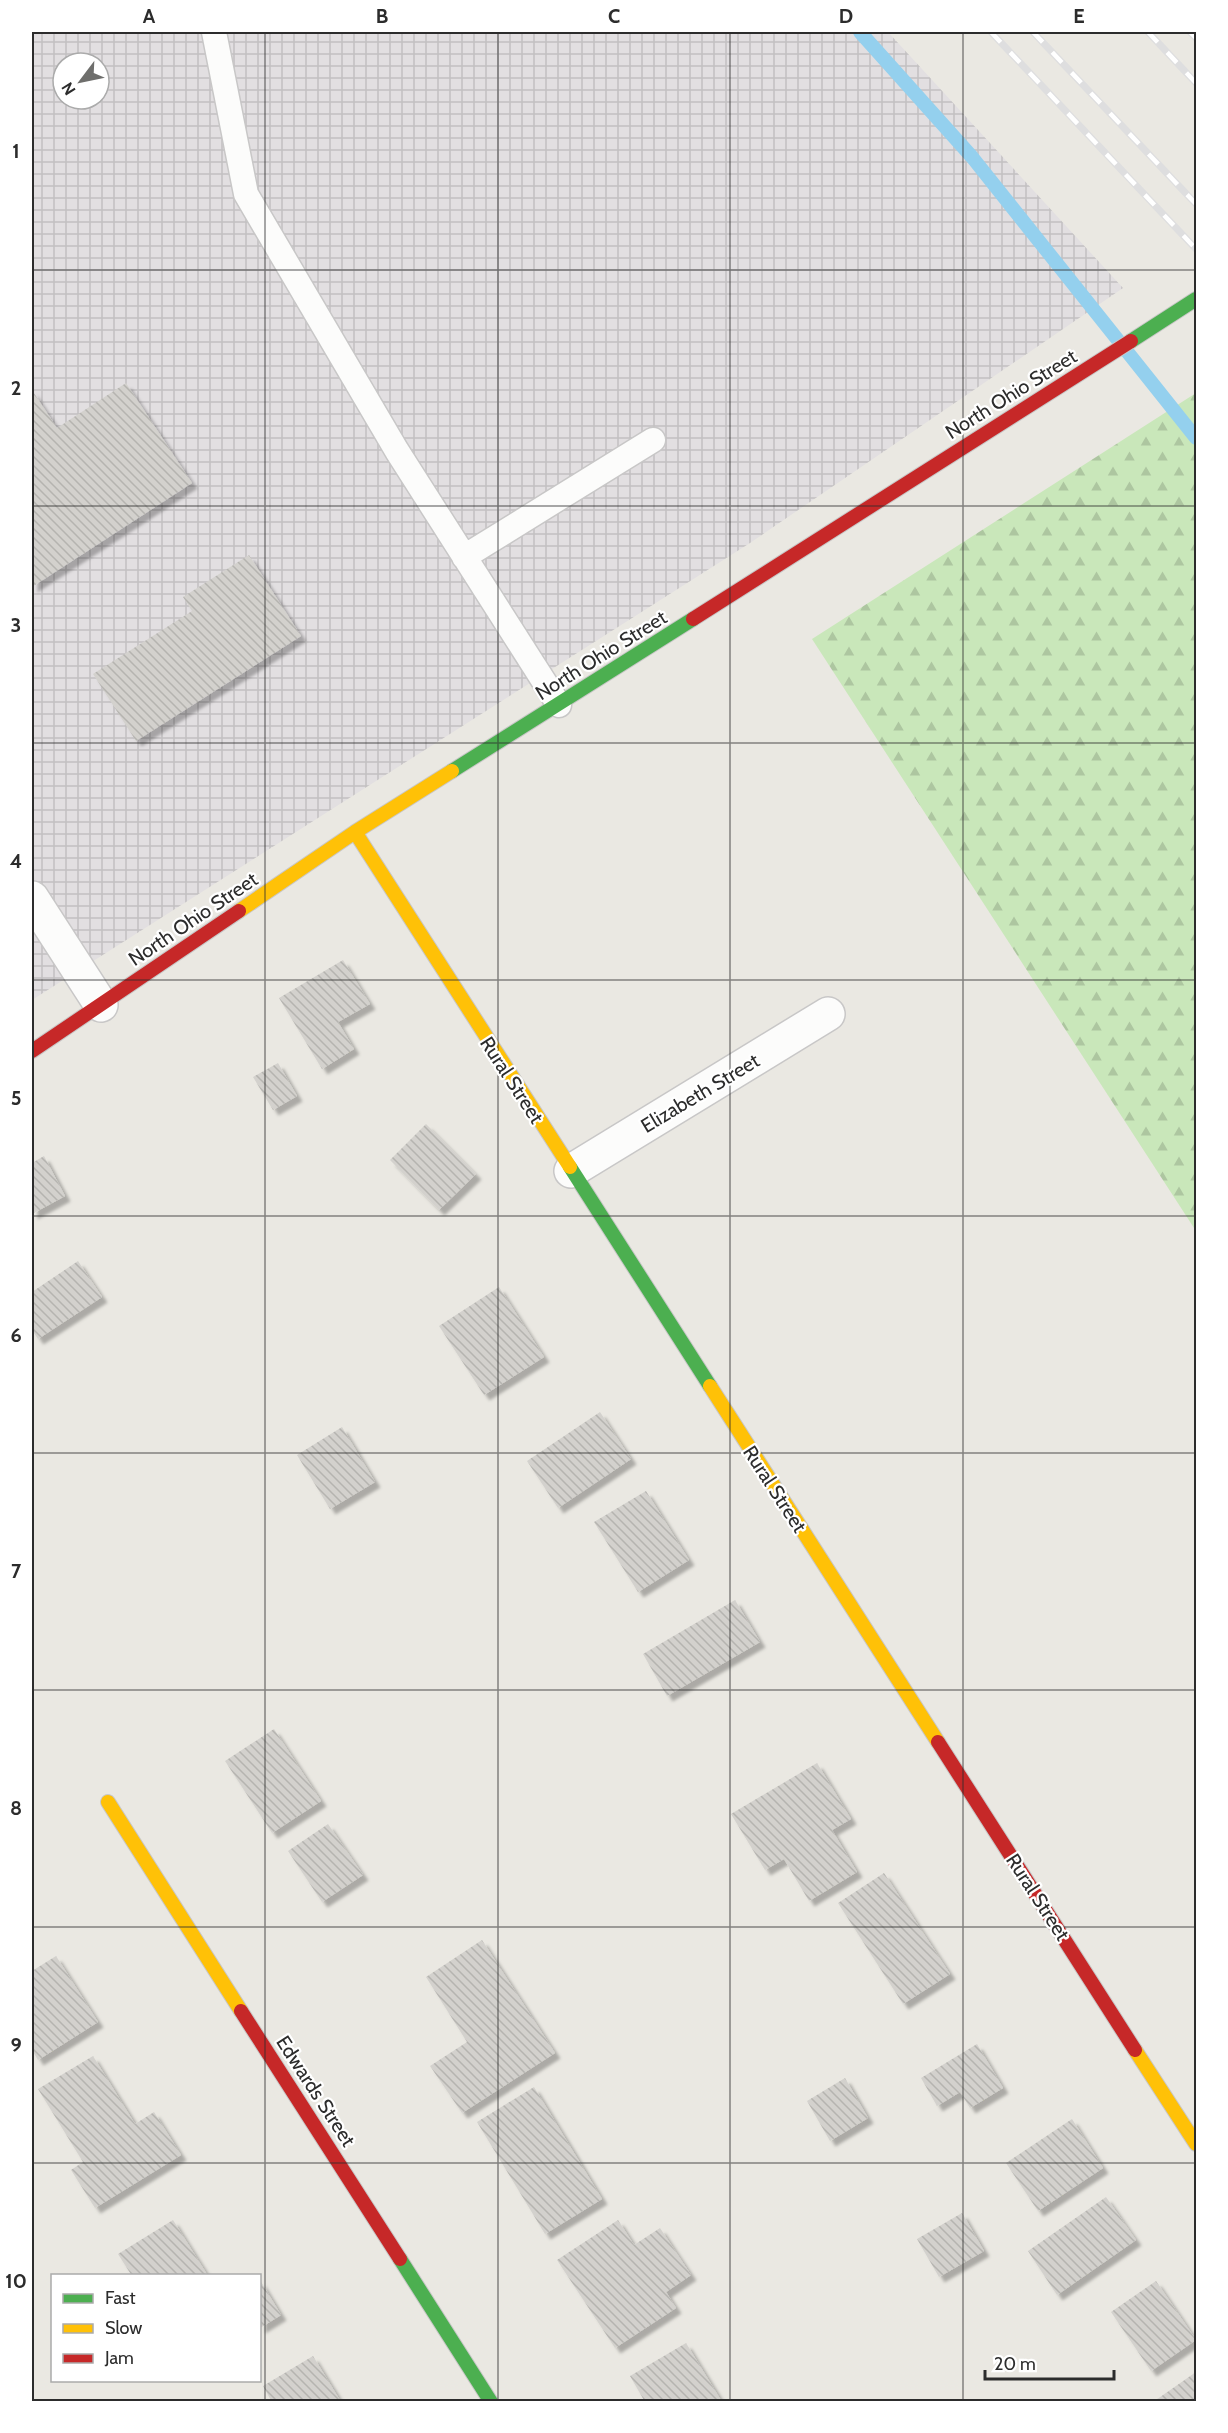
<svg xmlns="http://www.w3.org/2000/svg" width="1228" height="2433" font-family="Cabin,sans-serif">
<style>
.industrial{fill:url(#industrial-grid);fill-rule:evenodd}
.forest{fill:url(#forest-firs)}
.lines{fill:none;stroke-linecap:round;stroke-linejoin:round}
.stream{stroke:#94d0ee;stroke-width:14}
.building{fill:url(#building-back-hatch);filter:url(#shadow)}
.lane-casing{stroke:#c8c7c7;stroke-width:27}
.street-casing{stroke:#c8c7c7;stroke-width:36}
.fast-casing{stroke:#c8c7c7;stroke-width:16}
.slow-casing{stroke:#c8c7c7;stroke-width:16}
.jam-casing{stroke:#c8c7c7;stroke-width:16}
.lane{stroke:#fcfcfb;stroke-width:24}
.street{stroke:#fcfcfb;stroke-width:33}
.fast{stroke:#4caf50;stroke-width:14}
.slow{stroke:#ffc107;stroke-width:14}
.jam{stroke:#c62828;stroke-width:14}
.rail-casing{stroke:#dededf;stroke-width:7}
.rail{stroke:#fff;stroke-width:4.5;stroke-dasharray:14;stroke-linecap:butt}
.grid{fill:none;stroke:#2c2c2c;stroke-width:1.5;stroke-opacity:0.55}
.labels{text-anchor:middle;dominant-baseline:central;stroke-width:4.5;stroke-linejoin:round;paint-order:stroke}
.street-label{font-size:20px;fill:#2c2c2c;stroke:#fff}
.neatline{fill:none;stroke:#2c2c2c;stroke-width:2}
.grid-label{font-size:20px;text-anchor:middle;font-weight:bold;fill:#2c2c2c}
</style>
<defs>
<pattern id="industrial-grid" width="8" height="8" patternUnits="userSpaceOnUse" patternTransform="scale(1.5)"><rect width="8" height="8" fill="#e2dfe1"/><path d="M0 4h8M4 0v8" fill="none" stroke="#c2c0c1"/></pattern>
<pattern id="forest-firs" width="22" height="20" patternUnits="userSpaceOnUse" patternTransform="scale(1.5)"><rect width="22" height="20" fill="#c9e7ba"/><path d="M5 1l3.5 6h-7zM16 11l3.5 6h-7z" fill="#adc6a0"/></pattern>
<pattern id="building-back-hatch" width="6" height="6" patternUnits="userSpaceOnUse" patternTransform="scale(1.5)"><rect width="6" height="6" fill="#d3d1cd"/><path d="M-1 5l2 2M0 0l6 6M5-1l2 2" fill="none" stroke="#b5b4b0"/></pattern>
<filter id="shadow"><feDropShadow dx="5.5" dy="5.5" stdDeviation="1.5" flood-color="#0004"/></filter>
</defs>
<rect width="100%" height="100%" fill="#eae8e2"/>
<path class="industrial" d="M32,32H888L1123,288L750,543L32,1000ZM63,63H99V99H63Z"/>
<path class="forest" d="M1196,393V1231L812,639Z"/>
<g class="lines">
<path class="stream" d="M860,32L972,157L1196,438"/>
</g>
<path class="building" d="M126,383L192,483L32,587V390L57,428Z
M249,555L301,636L136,741L93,674L192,611L183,597Z
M343,960L370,1004L338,1022L354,1049L322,1069L279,998Z
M278,1063L297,1096L273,1110L253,1077Z
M426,1124L476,1174L439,1210L390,1160Z
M44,1156L65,1196L32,1214V1163Z
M78,1261L102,1297L38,1339L32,1330V1292Z
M499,1287L544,1357L484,1395L439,1326Z
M600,1412L631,1459L558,1508L527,1461Z
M342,1427L375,1482L330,1509L297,1455Z
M646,1491L689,1560L638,1592L594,1522Z
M735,1600L760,1642L667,1696L643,1654Z
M274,1729L321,1801L272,1833L225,1761Z
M817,1763L851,1819L832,1830L857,1872L809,1901L784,1859L765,1870L731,1814Z
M328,1824L363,1875L322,1902L288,1851Z
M884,1873L950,1974L903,2004L838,1903Z
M482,1940L555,2053L462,2113L430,2066L467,2042L426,1977Z
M56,1956L98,2022L38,2060L32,2050V1971Z
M977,2044L1003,2088L970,2108L960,2092L937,2106L921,2078Z
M93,2056L135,2124L154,2112L181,2155L95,2208L71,2170L83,2162L38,2089Z
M845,2078L868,2118L830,2141L807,2101Z
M534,2087L602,2199L545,2234L477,2122Z
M1072,2119L1103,2168L1038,2211L1006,2163Z
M1106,2197L1136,2240L1057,2295L1028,2251Z
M962,2213L984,2251L939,2277L917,2239Z
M173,2220L208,2276H132L118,2254Z
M618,2220L634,2245L660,2228L691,2275L666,2292L676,2308L615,2348L557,2260Z
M260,2280L281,2315L260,2328Z
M1156,2281L1196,2340L1151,2371L1111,2312Z
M686,2343L722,2402H645L630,2376Z
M313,2356L341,2402H272L263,2386Z
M1196,2372V2402H1153Z"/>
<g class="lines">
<defs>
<path id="lane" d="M214,32L246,194L397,451L559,705
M464,557L653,440"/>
<path id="street" d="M32,898L101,1005
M571,1171L828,1014"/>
<path id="fast" d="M1131,341L1196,299
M452,771L693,619
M570,1167L710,1386
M400,2259L491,2402"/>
<path id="slow" d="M355,832L570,1167
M239,911L355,832L452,771
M710,1386L938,1742
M108,1802L241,2011
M1135,2050L1196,2144"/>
<path id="jam" d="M693,619L1131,341
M32,1051L239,911
M938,1742L1135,2050
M241,2011L400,2259"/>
</defs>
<use href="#lane" class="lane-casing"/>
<use href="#street" class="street-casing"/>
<use href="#fast" class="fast-casing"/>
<use href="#slow" class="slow-casing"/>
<use href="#jam" class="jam-casing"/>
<use href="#lane" class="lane"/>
<use href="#street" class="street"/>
<use href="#fast" class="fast"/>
<use href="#slow" class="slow"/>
<use href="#jam" class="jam"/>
<defs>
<path id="rail" d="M991,32L1196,249
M1033,32L1196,204
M1148,32L1196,83
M1190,32L1196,38"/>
</defs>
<use href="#rail" class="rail-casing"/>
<use href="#rail" class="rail"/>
</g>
<path class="grid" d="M265,32V2402M498,32V2402M730,32V2402M963,32V2402M32,270H1196M32,506H1196M32,743H1196M32,980H1196M32,1216H1196M32,1453H1196M32,1690H1196M32,1927H1196M32,2163H1196"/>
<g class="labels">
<g class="street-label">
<text transform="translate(1011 394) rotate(-32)">North Ohio Street</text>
<text transform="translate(601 655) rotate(-32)">North Ohio Street</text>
<text transform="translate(193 919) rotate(-34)">North Ohio Street</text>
<text transform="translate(512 1080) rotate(57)">Rural Street</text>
<text transform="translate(700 1093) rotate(-31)">Elizabeth Street</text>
<text transform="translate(775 1489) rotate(57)">Rural Street</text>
<text transform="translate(1038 1897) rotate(57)">Rural Street</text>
<text transform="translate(316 2091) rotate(57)">Edwards Street</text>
</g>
</g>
<rect width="1228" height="2433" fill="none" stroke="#ffffff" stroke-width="66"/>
<rect x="51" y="2274" width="210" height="108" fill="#ffffff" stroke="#ababab" stroke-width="1.5"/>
<rect x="63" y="2294" width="30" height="9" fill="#4caf50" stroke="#ababab" stroke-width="1.5"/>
<text x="105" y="2304" font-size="18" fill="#2c2c2c">Fast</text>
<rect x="63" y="2324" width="30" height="9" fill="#ffc107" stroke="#ababab" stroke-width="1.5"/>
<text x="105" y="2334" font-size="18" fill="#2c2c2c">Slow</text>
<rect x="63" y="2354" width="30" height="9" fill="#c62828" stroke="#ababab" stroke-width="1.5"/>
<text x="105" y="2364" font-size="18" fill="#2c2c2c">Jam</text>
<g transform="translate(81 81) rotate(238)"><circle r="28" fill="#ffffff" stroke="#ababab" stroke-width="1.5"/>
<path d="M0-4.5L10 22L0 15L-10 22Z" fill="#6e6e6c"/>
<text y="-9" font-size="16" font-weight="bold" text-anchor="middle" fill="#2c2c2c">N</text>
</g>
<path d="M985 2370v9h129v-9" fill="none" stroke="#2c2c2c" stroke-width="3"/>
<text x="994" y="2370" font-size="18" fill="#2c2c2c" stroke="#ffffff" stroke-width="4.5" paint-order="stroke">20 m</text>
<rect x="33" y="33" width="1162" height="2367" class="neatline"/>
<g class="grid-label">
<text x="149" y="23">A</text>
<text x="382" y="23">B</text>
<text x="614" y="23">C</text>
<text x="846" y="23">D</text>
<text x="1079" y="23">E</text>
<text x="16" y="158">1</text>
<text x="16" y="395">2</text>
<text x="16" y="632">3</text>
<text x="16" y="868">4</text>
<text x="16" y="1105">5</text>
<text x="16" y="1342">6</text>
<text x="16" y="1578">7</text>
<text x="16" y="1815">8</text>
<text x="16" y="2052">9</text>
<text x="16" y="2288">10</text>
</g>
</svg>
